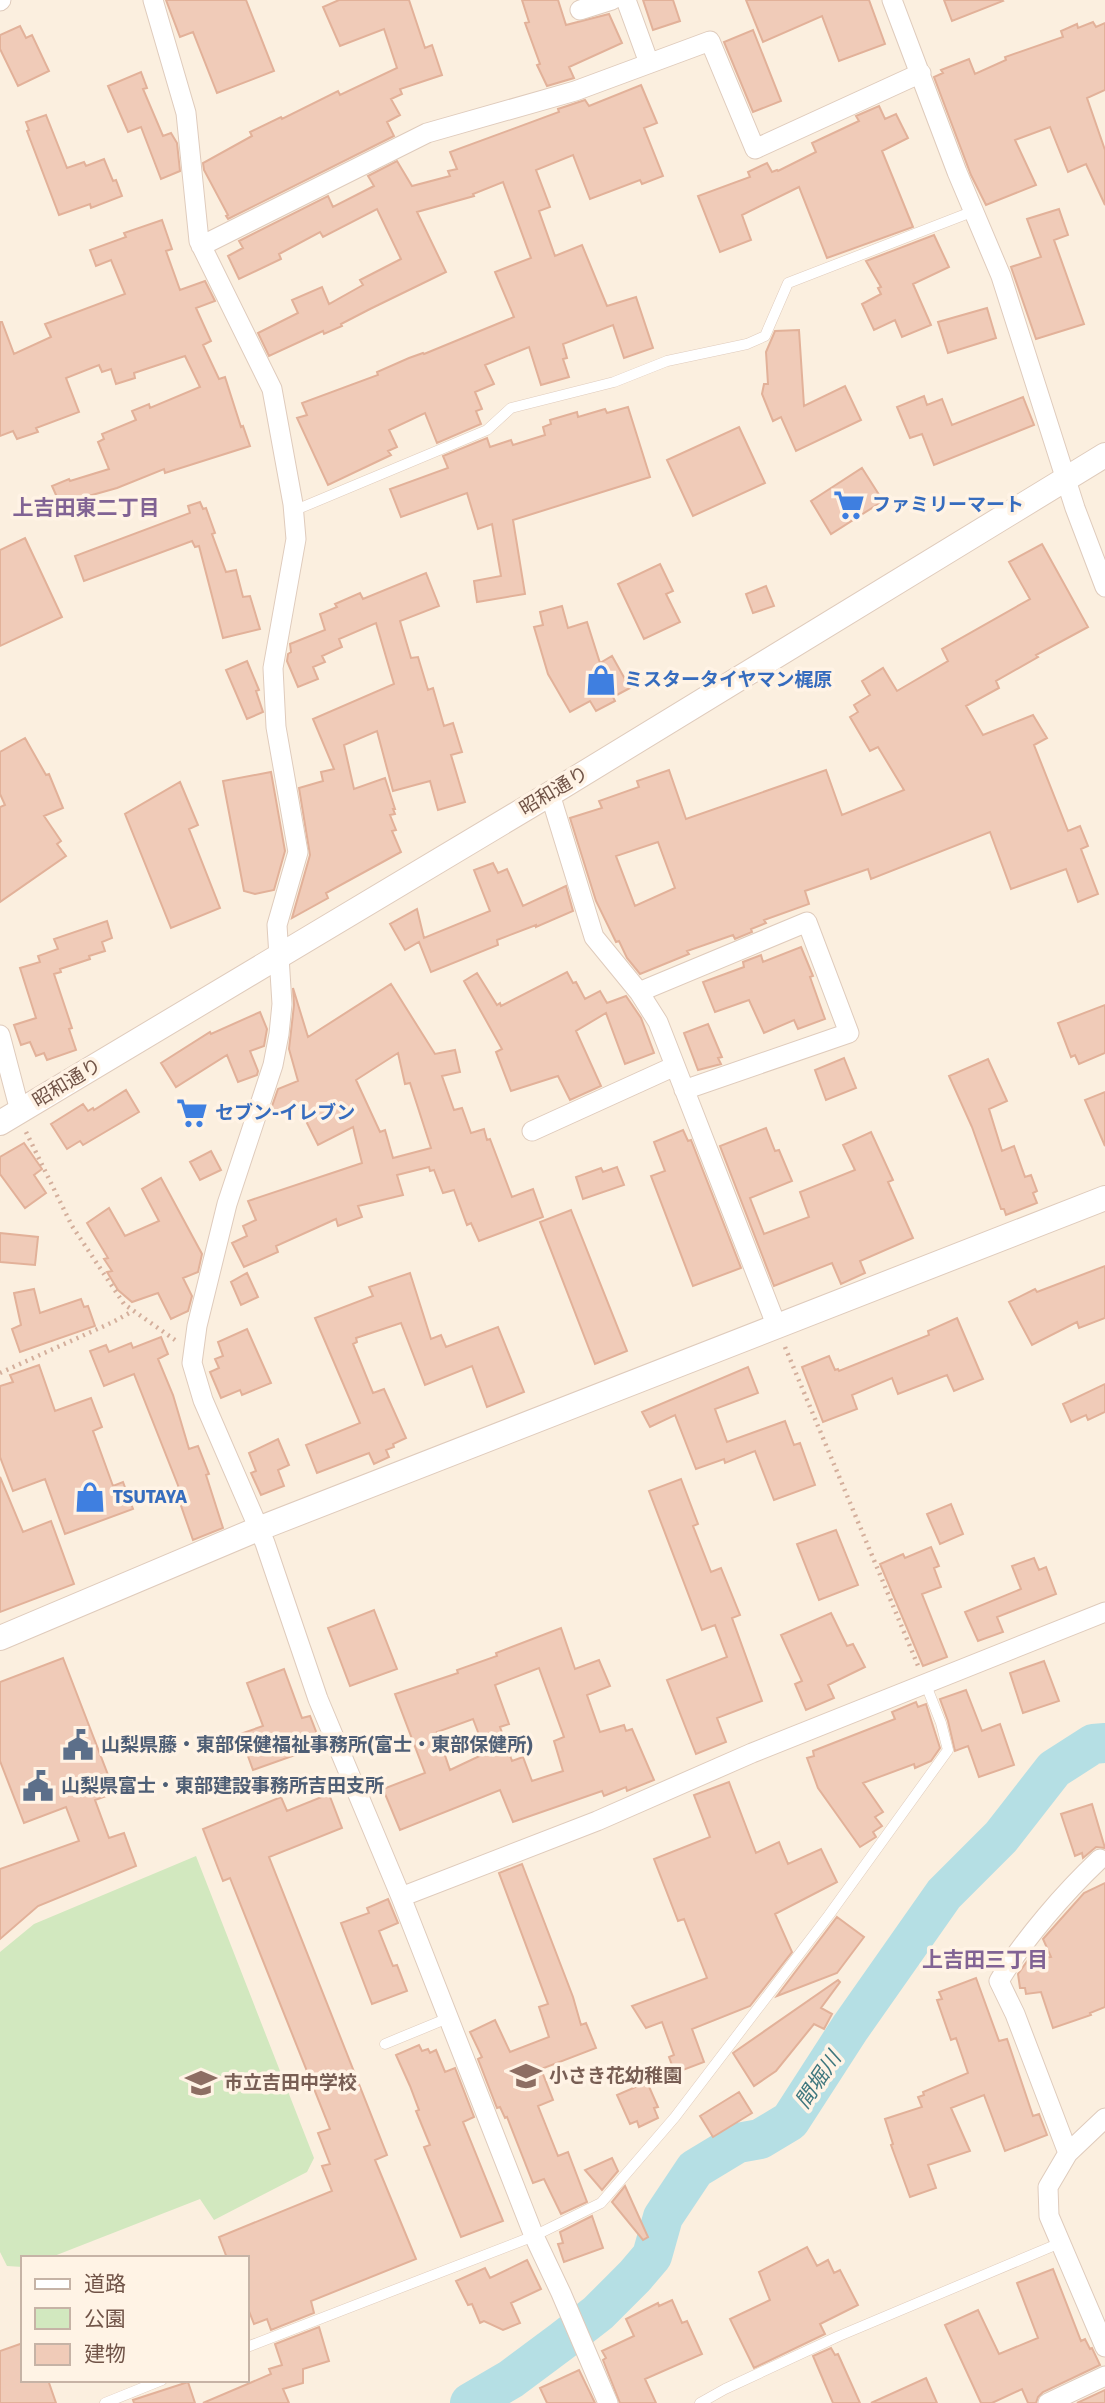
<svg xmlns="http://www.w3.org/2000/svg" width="1105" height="2403" font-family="Signika,'Noto Sans JP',sans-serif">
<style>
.green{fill:#d2e8bf}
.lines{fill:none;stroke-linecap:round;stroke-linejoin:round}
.river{stroke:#b5dfe4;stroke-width:40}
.building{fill:#f0cbb8;stroke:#e2b199;stroke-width:2;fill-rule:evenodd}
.service-casing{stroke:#dfcbbc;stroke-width:11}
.minor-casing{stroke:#dfcbbc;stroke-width:21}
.tertiary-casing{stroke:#dfcbbc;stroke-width:26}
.path{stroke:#d4af9c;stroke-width:4.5;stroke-dasharray:2 5;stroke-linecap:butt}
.service{stroke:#fff;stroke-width:10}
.minor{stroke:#fff;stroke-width:19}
.tertiary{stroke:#fff;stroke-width:24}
.labels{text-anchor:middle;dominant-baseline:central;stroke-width:7;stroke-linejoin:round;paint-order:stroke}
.shop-label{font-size:19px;font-weight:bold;fill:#366cbe;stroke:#fff3e5;text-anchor:start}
.street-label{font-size:19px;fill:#715448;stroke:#fff3e5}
.service-label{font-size:19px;font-weight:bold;fill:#4e5e75;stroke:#fff3e5;text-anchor:start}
.education-label{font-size:19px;font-weight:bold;fill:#785e54;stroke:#fff3e5;text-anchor:start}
.neighbourhood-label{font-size:21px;font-weight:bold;fill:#816394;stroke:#fff3e5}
.water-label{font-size:21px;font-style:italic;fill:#3f777e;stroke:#fff3e5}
</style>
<rect width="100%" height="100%" fill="#fbefdf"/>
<path class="green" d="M196,1856L314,2158L307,2172L214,2220L200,2199L49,2258H23V2267L7,2266L0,2252V1952L34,1924Z"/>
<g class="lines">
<path class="river" d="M470,2403L511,2379L562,2341L598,2313L635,2276L652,2256L663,2217L695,2169L738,2143L760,2139L790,2121L850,2028L944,1894L1001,1837L1054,1769L1093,1744L1105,1743"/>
</g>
<path class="building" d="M166,0H246L274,71L217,93L193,32L180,37Z
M339,0H409L425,48L432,45L442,75L400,89L402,94L391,99L400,115L387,122L394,136L228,219L226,216L228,215L204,170L203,163L252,136L250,132L281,117L282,119L338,91L340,95L397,68L384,29L340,46L323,7Z
M522,0H558L566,25L609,14L622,43L569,67L574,78L547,86L537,65L540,64L525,23L529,22Z
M643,0H673L680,21L653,30Z
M746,0H869L885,44L839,61L822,16L763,42Z
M944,0H1002L1003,1L952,21Z
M1093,22L1096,27L1105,23V90L1087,98L1105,150V205L1086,164L1068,172L1050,127L1015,140L1036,185L986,205L971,175L934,77L943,73L941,70L969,59L975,74L1006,60L1005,57L1063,37L1061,31L1077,24L1078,28Z
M20,26L26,38L32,35L49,71L18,86L0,49V35Z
M753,30L781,101L753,112L724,42Z
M141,72L147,88L143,89L163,136L171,133L177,143L180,171L161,179L141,127L128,132L108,86Z
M641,85L657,123L644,128L663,176L642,184L640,180L590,199L573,155L536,170L550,207L539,211L555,256L582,245L607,306L636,297L653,348L624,358L613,325L563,344L567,358L563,359L569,377L541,385L529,347L485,365L494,384L475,392L482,409L476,411L481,424L437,443L425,413L389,430L397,447L388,451L391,455L328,485L297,418L307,415L302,403L378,375L377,372L409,358L423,353L424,354L514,317L495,272L531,258L503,182L473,194L474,196L417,212L446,272L370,309L341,324L342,326L324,334L323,331L269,356L258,333L298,313L292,300L322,287L329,304L363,285L360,280L401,259L377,209L323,237L320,232L279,254L281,259L239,279L228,256L243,248L239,241L328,196L333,207L374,186L368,176L397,161L412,186L450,176L448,171L457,169L450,152L559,112L558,109L585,100L589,106Z
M879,106L885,119L896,114L908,138L882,151L913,227L827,258L799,187L742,215L751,240L720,252L698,196L750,177L748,172L767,163L772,172L777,170L778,171L816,152L812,143L859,121L856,116Z
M46,115L67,168L84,162L86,166L104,159L113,181L116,180L122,196L91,208L90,204L59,215L27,131L29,130L26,122Z
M1059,209L1068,235L1054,240L1084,324L1036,339L1011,267L1041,257L1027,219Z
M162,220L172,249L166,251L180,290L205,281L215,301L196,308L211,341L203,345L219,379L225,377L241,427L243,426L250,446L165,473L164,469L117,488L60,504L52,486L69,479L70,481L109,469L98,442L104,439L102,434L136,420L132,411L149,404L150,408L200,387L185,356L134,373L135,378L116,384L111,369L102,372L99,365L66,378L79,412L36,428L38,432L17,439L13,431L0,436V322H2L14,354L51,337L45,324L125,294L111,260L96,266L90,250L126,237L124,233Z
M934,235L949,267L913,284L931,325L902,337L895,320L874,330L862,304L881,294L878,288L881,287L866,261Z
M987,308L996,338L948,353L938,322Z
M799,330L804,406L845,386L861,420L796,451L781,417L773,421L762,394L764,384H768L766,352L775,331Z
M924,396L927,405L942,399L952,425L1023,397L1034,425L934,465L922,434L910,438L897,407Z
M628,407L650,477L513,520L525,594L477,602L474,581L501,576L492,524L478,529L467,493L401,517L390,489L448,468L443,456L487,438L490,447L511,440L513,445L545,435L543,427L551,424L550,420L577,412L578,417L605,409L607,413Z
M739,427L765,483L693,516L667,460Z
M862,468L883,501L831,534L811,501Z
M200,502L203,509L206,508L215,533L212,534L226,572L236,570L243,597L250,596L260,629L223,638L199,546L195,547L192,541L84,581L75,556L190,513L188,506Z
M25,538L62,617L0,646V550Z
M1042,544L1088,627L1036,655L1038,657L996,681L999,688L966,706L983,735L1033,715L1047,738L1034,745L1068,831L1080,826L1088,846L1081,849L1098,894L1078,902L1066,869L1011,889L990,832L871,879L868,869L805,891L809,904L764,920L766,923L751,929L752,932L735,939L733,935L687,951L689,954L640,974L627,958L619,941L616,942L596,901L570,818L602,808L599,801L639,787L637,781L669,770L686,819L826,770L842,815L904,790L878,747L870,751L850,717L858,712L854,705L870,695L862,681L883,668L897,691L948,661L942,649L1030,599L1009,562ZM658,842L675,888L635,906L616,856Z
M660,564L673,591L666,594L680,622L644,639L618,584Z
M426,573L439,606L400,621L411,658L418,657L428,690L433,688L444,726L453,723L462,752L451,755L465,802L438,810L430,781L393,791L377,731L344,745L354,789L385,778L395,809H393L395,814L390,815L396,830L392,831L401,852L326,893L328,898L292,918L310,855L299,788L323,781L321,772L334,769L313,719L394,684L376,623L339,639L342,647L322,656L325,662L313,667L318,679L298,687L287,661L288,654L291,652L290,644L325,630L320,614L337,607L335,604L360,593L363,599Z
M766,586L774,606L753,613L746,594Z
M562,606L568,628L587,622L600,663L612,656L630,688L613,697L615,701L596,711L590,701L570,712L548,674L534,627L543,625L540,612Z
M247,661L259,690L256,691L263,712L247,719L226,670Z
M25,738L46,775L49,774L63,808L44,816L61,841L57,844L66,856L0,902V807L5,805L0,794V752Z
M271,772L285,851L274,890L255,894L244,891L223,781Z
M180,782L198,825L189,829L220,908L171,928L125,814Z
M493,863L498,873L507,869L523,906L566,886L573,911L536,927V925L497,940L498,945L431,972L419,942L405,950L390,924L417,909L424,938L490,911L474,870Z
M107,921L112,938L102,942L105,951L89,956L90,959L60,969L61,972L54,974L72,1028L69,1029L76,1050L47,1060L44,1053L36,1056L30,1042L21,1045L14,1025L36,1018L20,968L40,962L38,956L58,949L54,939Z
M801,947L813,976L810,977L825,1019L798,1029L794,1020L764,1033L749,1000L715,1012L703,982L744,967L743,962L761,955L763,962Z
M567,972L573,983L576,982L585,999L600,991L607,1003L626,996L641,1018L654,1053L625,1064L606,1013L576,1031L601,1086L570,1100L558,1076L511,1091L496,1052L502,1049L464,981L477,973L497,1005L500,1003L501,1006Z
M391,984L435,1054L455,1050L460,1072L442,1076L454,1110L462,1108L471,1133L484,1129L487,1140L490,1139L512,1197L533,1189L543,1217L479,1241L471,1223L467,1225L454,1190L443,1193L434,1170L430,1171L429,1167L397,1175L403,1195L358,1206L362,1217L338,1226L336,1219L276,1246L278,1252L244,1267L232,1243L247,1236L243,1226L256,1220L248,1201L362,1163L353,1127L318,1145L298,1105L269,1115L278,1089L298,1081L289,1049L294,1005L293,988L308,1037ZM398,1053L405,1084L410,1083L431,1148L393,1158L385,1130L380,1132L356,1080Z
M1105,1005V1053L1079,1064L1075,1055L1071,1057L1058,1023Z
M260,1012L267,1029L264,1046L250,1051L258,1071L257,1075L238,1082L227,1055L176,1087L161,1063L210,1032L211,1034Z
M708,1024L722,1057L718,1058L721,1064L698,1070L684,1033Z
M844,1058L856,1088L826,1100L815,1070Z
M988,1059L1007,1101L989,1109L1002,1151L1014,1146L1025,1177L1031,1175L1037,1191L1033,1193L1037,1203L1006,1215L1004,1209H1001L972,1127L949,1076Z
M126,1090L139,1112L83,1145L80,1141L67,1149L51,1124L83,1104L88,1111L93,1108L94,1110Z
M1105,1092V1146L1085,1100Z
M766,1128L775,1151L779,1150L792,1181L750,1198L764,1234L809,1217L800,1192L855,1170L843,1145L871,1132L893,1180L888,1182L913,1238L860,1261L865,1273L841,1284L832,1263L774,1286L720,1146Z
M683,1130L688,1141L691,1140L741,1268L693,1286L651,1176L665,1171L654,1142Z
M24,1143L42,1169L34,1175L46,1193L25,1208L0,1174V1157Z
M211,1151L221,1170L200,1180L190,1162Z
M617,1167L624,1185L583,1199L576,1177L601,1168L603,1172Z
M161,1178L202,1254L198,1272L183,1278L192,1296L188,1311L171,1319L158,1293L132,1302L118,1290L107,1272L112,1271L104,1259L108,1258L87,1223L109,1208L125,1236L159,1221L142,1189Z
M571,1210L627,1351L595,1364L540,1222Z
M0,1233L38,1237L35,1265L0,1262Z
M1105,1266V1318L1079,1328L1077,1322L1032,1345L1009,1302L1035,1289L1037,1292Z
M247,1273L258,1297L241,1305L231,1282Z
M410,1273L431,1339L441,1335L446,1347L498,1327L524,1392L487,1407L472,1366L425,1385L401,1323L356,1338L357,1342L353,1344L373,1393L384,1389L406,1438L393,1444L394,1447L386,1450L389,1457L374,1464L369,1453L317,1473L306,1445L360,1423L315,1318L373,1296L369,1287Z
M34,1289L40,1313L81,1299L84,1307L88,1306L95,1326L20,1352L12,1329L21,1325L14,1293Z
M957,1318L983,1379L954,1391L947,1375L898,1394L892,1378L852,1395L857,1409L823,1422L802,1367L829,1356L835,1370L838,1369L839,1371L929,1335L928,1331Z
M247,1329L271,1383L242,1395L240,1390L221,1398L210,1372L219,1368L215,1359L223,1356L218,1342Z
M161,1337L168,1354L158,1359L173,1395L189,1449L198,1446L209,1474L206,1475L223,1528L193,1540L179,1500L183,1498L134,1374L104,1386L90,1351L106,1345L109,1352L131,1343L133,1348Z
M39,1365L55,1411L91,1398L102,1427L93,1431L113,1486L123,1482L133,1509L65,1534L45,1479L13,1491L0,1457V1386L13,1382L10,1375Z
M748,1367L758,1393L715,1409L727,1442L785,1421L794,1445L800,1443L815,1485L774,1500L755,1451L725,1463L724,1459L696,1469L675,1415L650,1427L642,1412Z
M1105,1384V1412L1088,1420L1086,1415L1071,1422L1063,1404Z
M278,1439L289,1465L278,1470L284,1486L261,1495L251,1473L256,1471L249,1453Z
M0,1477L23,1532L51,1521L74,1584L0,1612Z
M681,1479L698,1524L693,1526L711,1572L721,1568L740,1615L732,1618L762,1701L717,1718L726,1742L696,1754L667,1680L727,1657L715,1625L702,1630L649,1491Z
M951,1504L963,1534L940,1544L927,1514Z
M836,1530L858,1585L819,1600L797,1544Z
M931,1547L939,1566L934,1568L941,1587L922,1594L947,1657L923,1666L880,1564L903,1554L905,1558Z
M1034,1558L1039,1570L1046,1567L1056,1594L997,1617L1003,1632L978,1641L965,1612L1021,1589L1012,1566Z
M374,1610L397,1669L350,1686L328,1628Z
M831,1613L847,1646L853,1644L865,1667L828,1685L834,1698L806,1710L795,1684L802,1681L781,1635Z
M561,1628L575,1669L599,1660L610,1686L587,1695L600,1732L624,1725L626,1731L632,1729L654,1780L627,1791L626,1787L604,1796L602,1791L513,1822L500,1790L400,1830L383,1789L425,1773L395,1694L458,1673L457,1670L497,1656L496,1653ZM539,1668L564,1737L554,1741L563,1771L532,1781L523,1757L512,1761L500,1727L509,1724L495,1685ZM473,1719L486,1753L450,1770L437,1732Z
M63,1658L115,1793L95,1800L109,1838L124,1833L136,1866L38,1906L0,1939V1869L79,1841L66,1807L24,1823L0,1761V1682Z
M1044,1661L1059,1701L1023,1713L1010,1673Z
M284,1669L302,1718L310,1716L320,1742L299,1749L301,1753L253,1770L240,1734L263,1726L247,1683Z
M966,1690L982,1731L1000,1724L1014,1765L979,1777L968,1746L955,1751L948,1721L940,1699Z
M916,1702L918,1707L926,1704L940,1748L931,1761L915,1768L914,1764L863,1783L883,1812L875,1817L882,1826L873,1832L876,1837L860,1847L818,1788L807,1758L814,1756L813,1751L895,1719L892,1712Z
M729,1782L756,1853L779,1842L788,1864L821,1849L837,1882L775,1914L792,1952L750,2006L692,2029L704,2062L675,2073L669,2057L674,2055L662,2022L646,2028L632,2006L707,1978L684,1919L678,1921L654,1859L710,1837L694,1795Z
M329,1794L342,1828L269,1857L387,2155L375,2160L416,2259L311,2301L314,2313L271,2330L267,2319L254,2324L247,2306V2258H227L219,2237L332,2191L322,2166L330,2164L318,2133L330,2129L230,1878L223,1881L203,1829L281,1797L287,1811Z
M1092,1804L1105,1848L1096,1847L1083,1858L1082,1853L1075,1856L1061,1814Z
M522,1864L573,1997L581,2025L586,2023L596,2048L541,2069L553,2100L538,2106L558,2156L568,2152L587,2202L561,2214L544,2179L533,2183L507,2117L505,2118L500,2107L497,2108L478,2059L482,2057L470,2032L495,2020L510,2052L549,2037L539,2007L548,2004L499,1873Z
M1105,1883V2007L1090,2013L1091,2015L1053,2028L1041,1992L1026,1994L1025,1988H1020L1018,1974L1028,1960L1051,1957L1043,1939L1084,1893Z
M388,1899L398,1923L379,1931L393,1966L397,1965L407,1991L372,2004L341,1923L369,1913L367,1908Z
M837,1917L864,1937L837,1973L777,1996Z
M976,1978L999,2041L1007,2039L1033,2116L1039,2114L1047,2135L1005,2151L984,2095L951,2108L970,2151L928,2165L936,2188L910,2197L891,2145L893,2144L885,2119L922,2107L918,2097L924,2095L923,2092L968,2073L956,2038L951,2040L937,2000L942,1999L939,1992Z
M838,1980L840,1982L821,2008L832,2014L824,2029L814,2024L776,2071L754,2086L733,2053Z
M419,2045L422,2051L428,2049L430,2053L436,2050L445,2072L455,2068L474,2117L463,2122L503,2221L461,2237L424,2147L430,2145L416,2111L419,2110L410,2086L396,2055Z
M647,2082L658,2107L654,2108L658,2118L639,2127L637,2121L630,2124L617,2095Z
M739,2092L752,2113L713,2137L700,2116Z
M612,2158L618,2171L602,2190L585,2170Z
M625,2186L648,2237L643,2240L612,2202Z
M592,2216L603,2248L564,2262L558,2244L563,2243L560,2232Z
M807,2247L817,2266L828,2260L834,2273L840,2270L858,2305L820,2324L825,2334L754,2368L730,2319L770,2300L759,2272Z
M527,2260L541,2289L511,2303L520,2323L503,2330L484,2321L480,2323L472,2304L468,2305L456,2281L485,2268L490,2278Z
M1053,2269L1081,2341L1085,2339L1090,2349L1092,2348L1100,2365L1043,2392L1038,2397L1036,2403H1028L1022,2389L992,2403H981L945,2325L978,2310L999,2354L1038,2338L1017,2283Z
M672,2300L682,2323L687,2321L702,2354L645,2379L656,2403H620L603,2360L606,2358L602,2351L634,2336L626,2319L658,2303L659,2306Z
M319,2327L329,2361L303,2369V2383L283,2389L289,2403H203L271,2374L269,2369L282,2365L275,2344Z
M23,2343V2380H48L56,2403H0V2351Z
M831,2348L835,2355L838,2354L860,2403H833L813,2356Z
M579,2370L595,2403H547L540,2388Z
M926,2378L937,2403H871Z
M188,2382L195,2403H134L133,2400Z
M1105,2390V2403H1077Z"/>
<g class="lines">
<defs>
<path id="service" d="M293,511L487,430L511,408L614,382L667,361L747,344L765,336L788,283L974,211
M385,2044L448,2018
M247,2347L534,2236L601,2203L675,2117L829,1915L948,1750L941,1723L926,1685
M105,2403L162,2380
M700,2403L725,2389L839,2336L1060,2243"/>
<path id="minor" d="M153,0L186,113L199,241L272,389L293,504L296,539L273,668L276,727L298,852L277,925L282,1004L279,1034L273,1065L227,1204L197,1326L192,1363L203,1400L265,1543L318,1699L401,1897L534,2236L561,2293L608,2403
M626,0L649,63
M892,0L957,172L1001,276L1075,508L1105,587
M0,1L1,0
M580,10L612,0
M201,246L427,133L575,91L710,41L755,149L921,73
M550,794L594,937L639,992L658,1022L777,1327
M639,992L807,922L849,1033L684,1090
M0,1035L20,1111
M532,1131L675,1066
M401,1897L597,1821L752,1753L1105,1612
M1105,2118L1068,2153L1048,2187L1049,2216L1105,2347
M1068,2153L1015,2014L999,1981C1023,1940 1065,1892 1100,1859
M1048,2403L1105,2376"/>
<path id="tertiary" d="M0,1123L550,794L1105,455
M0,1638L258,1529L1105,1198"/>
</defs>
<use href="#service" class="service-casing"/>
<use href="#minor" class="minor-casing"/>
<use href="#tertiary" class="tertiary-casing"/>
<path class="path" d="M26,1132L72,1226L124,1304L175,1340
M785,1347L919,1668
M0,1373L113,1322L133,1311"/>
<use href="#service" class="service"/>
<use href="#minor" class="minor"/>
<use href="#tertiary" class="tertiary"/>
</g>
<defs>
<symbol id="supermarket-bare" viewBox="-9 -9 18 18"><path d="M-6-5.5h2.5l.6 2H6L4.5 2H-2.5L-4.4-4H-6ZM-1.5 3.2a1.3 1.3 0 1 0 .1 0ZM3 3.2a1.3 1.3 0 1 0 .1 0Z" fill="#3f7fe0" stroke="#fff3e5" stroke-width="2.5" paint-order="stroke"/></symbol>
<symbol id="shop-bare" viewBox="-9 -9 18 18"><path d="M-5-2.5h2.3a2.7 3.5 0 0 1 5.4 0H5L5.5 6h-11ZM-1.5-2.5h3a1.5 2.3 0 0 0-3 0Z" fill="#3f7fe0" stroke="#fff3e5" stroke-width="2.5" paint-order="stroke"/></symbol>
<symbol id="civic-bare" viewBox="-9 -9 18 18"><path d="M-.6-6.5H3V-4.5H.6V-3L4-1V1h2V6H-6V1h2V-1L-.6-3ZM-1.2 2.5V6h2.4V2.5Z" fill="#5c6f8a" stroke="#fff3e5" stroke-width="2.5" paint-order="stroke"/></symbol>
<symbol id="school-bare" viewBox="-9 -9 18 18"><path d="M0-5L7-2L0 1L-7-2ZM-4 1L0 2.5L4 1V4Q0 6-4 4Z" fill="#8d6e63" stroke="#fff3e5" stroke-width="2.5" paint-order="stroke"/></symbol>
</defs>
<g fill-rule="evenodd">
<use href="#supermarket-bare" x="827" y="483" width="44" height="44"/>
<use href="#shop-bare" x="579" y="658" width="44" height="44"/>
<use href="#supermarket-bare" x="170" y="1091" width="44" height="44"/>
<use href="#shop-bare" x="68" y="1475" width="44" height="44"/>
<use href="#civic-bare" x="56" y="1723" width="44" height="44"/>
<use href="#civic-bare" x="16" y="1764" width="44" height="44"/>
<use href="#school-bare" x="504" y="2054" width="44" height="44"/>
<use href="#school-bare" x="179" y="2061" width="44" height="44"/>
</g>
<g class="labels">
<g class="shop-label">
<text x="872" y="505">ファミリーマート</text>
<text x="624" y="680">ミスタータイヤマン梶原</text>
<text x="215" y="1113">セブン-イレブン</text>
<text x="113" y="1497">TSUTAYA</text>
</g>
<g class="street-label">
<text transform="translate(554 791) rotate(-31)">昭和通り</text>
<text transform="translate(67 1083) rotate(-31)">昭和通り</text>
</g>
<g class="service-label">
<text x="101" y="1745">山梨県藤・東部保健福祉事務所(富士・東部保健所)</text>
<text x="61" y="1786">山梨県富士・東部建設事務所吉田支所</text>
</g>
<g class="education-label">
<text x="549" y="2076">小さき花幼稚園</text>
<text x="224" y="2083">市立吉田中学校</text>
</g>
<g class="neighbourhood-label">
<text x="86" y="508">上吉田東二丁目</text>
<text x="985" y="1960">上吉田三丁目</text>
</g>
<g class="water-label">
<text transform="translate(818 2080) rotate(-56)">間堀川</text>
</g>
</g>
<rect x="21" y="2256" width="228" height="126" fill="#fff3e5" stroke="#c6b3a6" stroke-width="2"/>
<rect x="35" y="2279" width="35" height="10" fill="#ffffff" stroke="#c6b3a6" stroke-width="2"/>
<text x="84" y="2291" font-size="21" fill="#715448">道路</text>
<rect x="35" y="2308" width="35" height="21" fill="#d2e8bf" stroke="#c6b3a6" stroke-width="2"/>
<text x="84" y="2326" font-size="21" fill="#715448">公園</text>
<rect x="35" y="2344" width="35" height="21" fill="#f0cbb8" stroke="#c6b3a6" stroke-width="2"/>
<text x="84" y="2361" font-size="21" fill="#715448">建物</text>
</svg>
